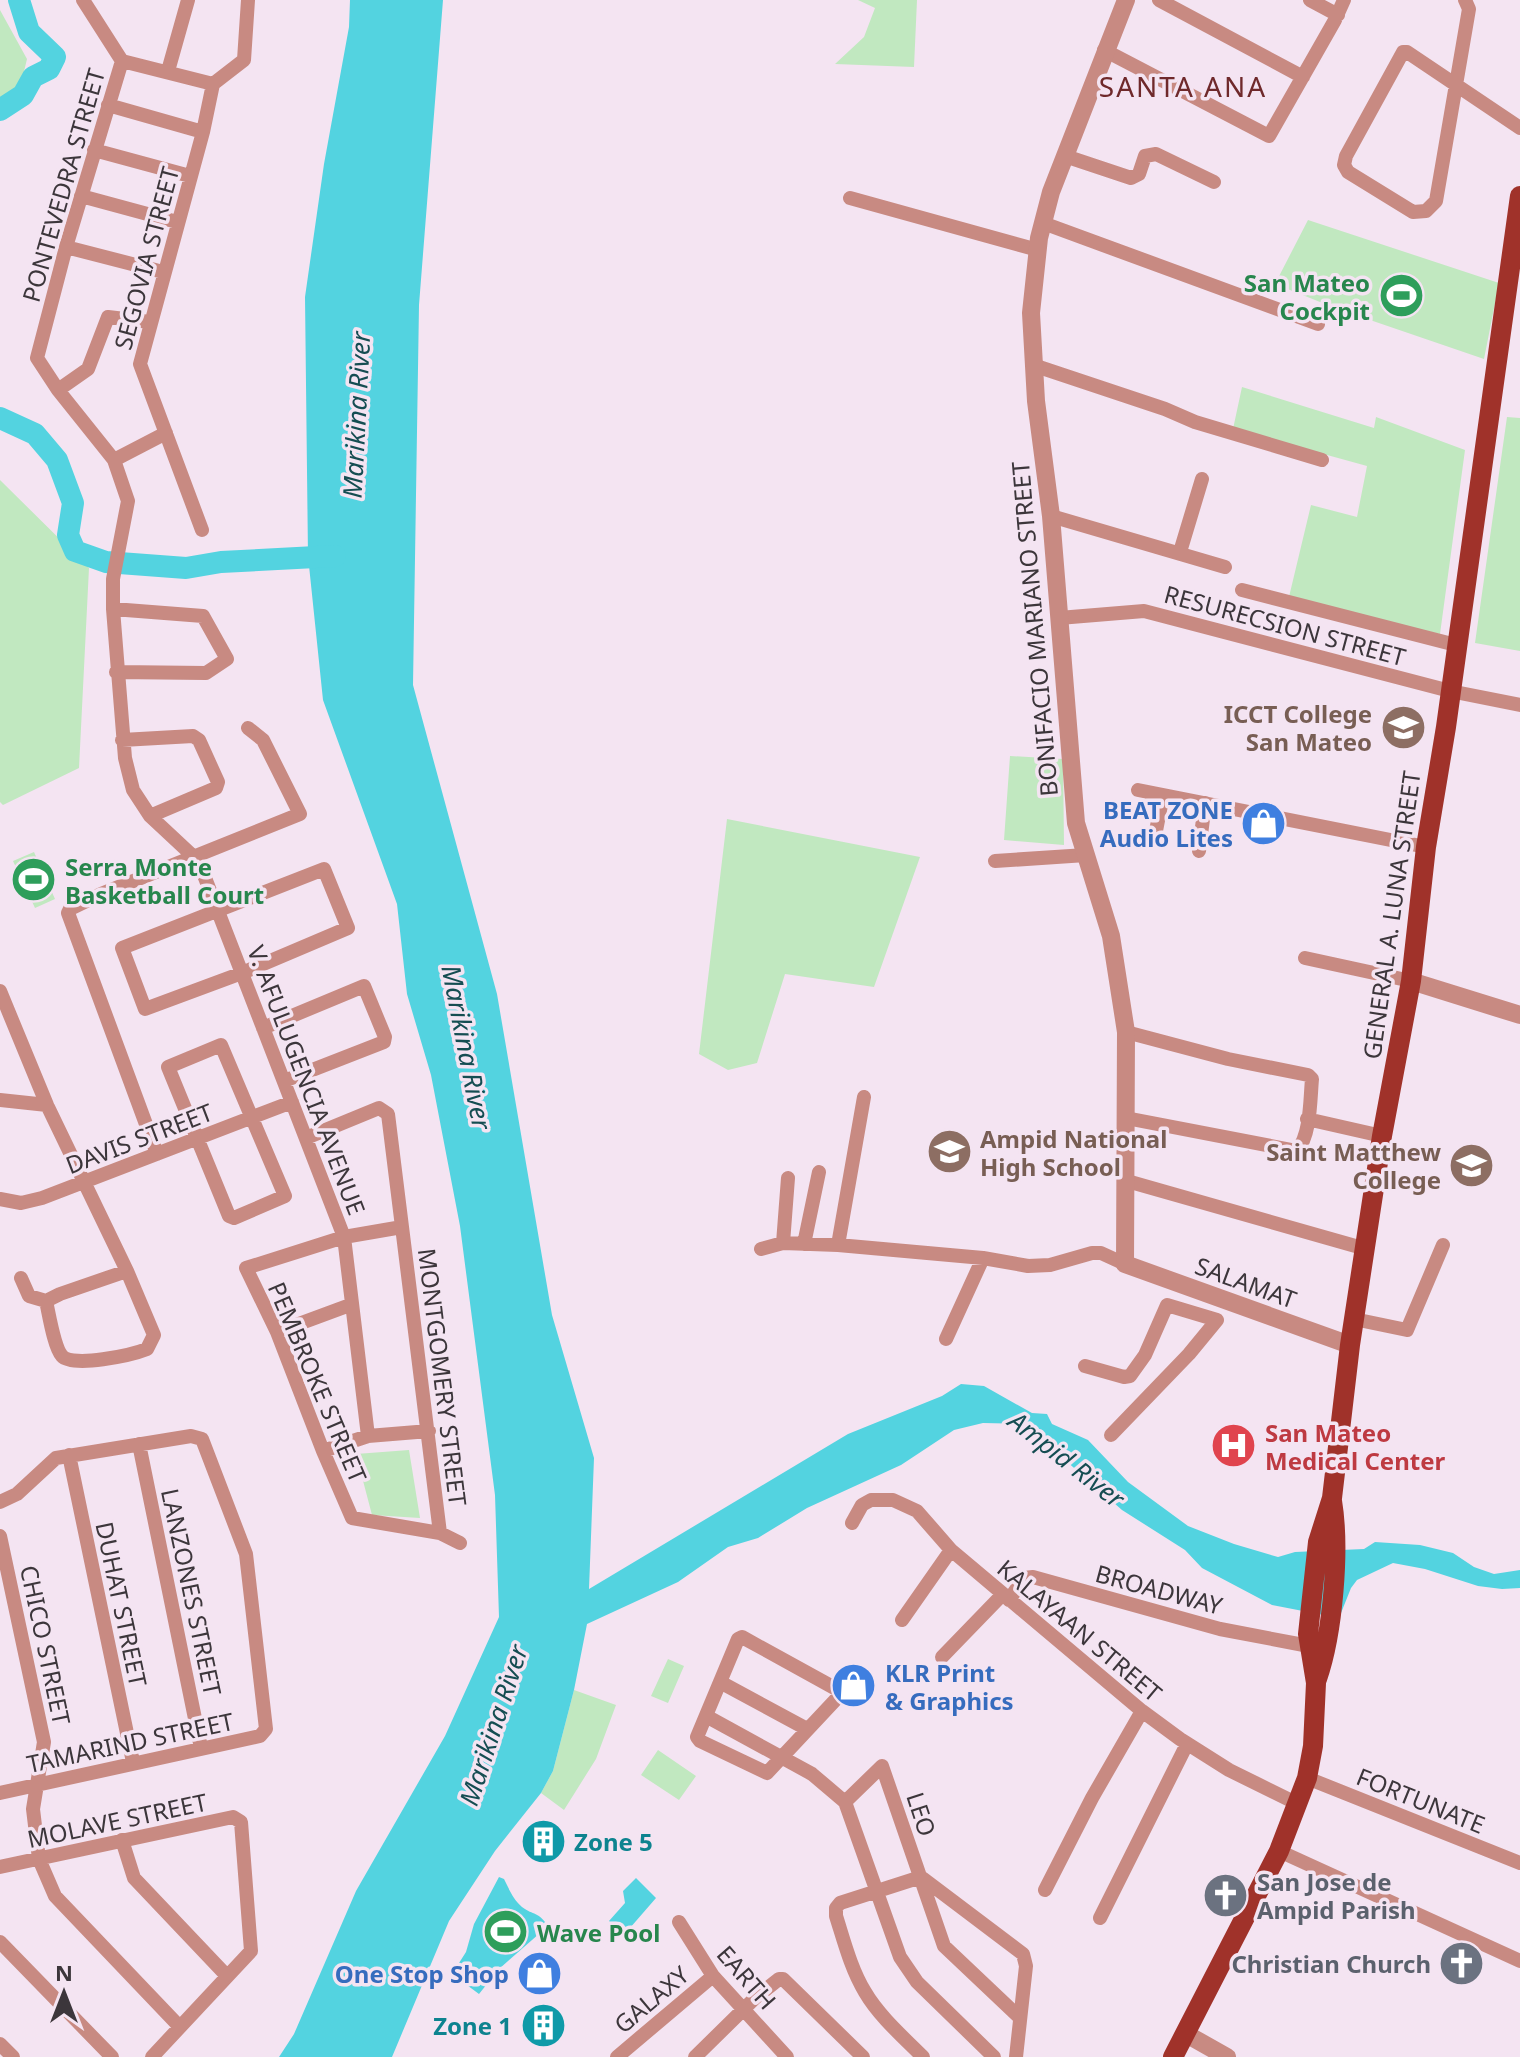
<svg xmlns="http://www.w3.org/2000/svg" width="1520" height="2057" font-family="'Noto Sans',sans-serif">
<style>
.green{fill:#c1e8c0}
.water{fill:#53d3e0}
.lines{fill:none;stroke-linecap:round;stroke-linejoin:round}
.river{stroke:#53d3e0;stroke-width:22}
.minor{stroke:#c88a82;stroke-width:14}
.tertiary{stroke:#c88a82;stroke-width:18}
.primary{stroke:#a0322a;stroke-width:20}
.labels{text-anchor:middle;dominant-baseline:central;stroke-width:7;stroke-linejoin:round;paint-order:stroke}
.street-label{font-size:24px;fill:#3c363b;stroke:#f4e4f2}
.leisure-label{font-size:24px;font-weight:bold;fill:#27864d;stroke:#f4e4f2;text-anchor:start}
.education-label{font-size:24px;font-weight:bold;fill:#785e54;stroke:#f4e4f2;text-anchor:end}
.shop-label{font-size:24px;font-weight:bold;fill:#366cbe;stroke:#f4e4f2;text-anchor:end}
.health-label{font-size:24px;font-weight:bold;fill:#be3a42;stroke:#f4e4f2;text-anchor:start}
.culture-label{font-size:24px;font-weight:bold;fill:#0d838f;stroke:#f4e4f2;text-anchor:start}
.worship-label{font-size:24px;font-weight:bold;fill:#5b616d;stroke:#f4e4f2;text-anchor:start}
.water-label{font-size:26px;font-style:italic;fill:#154d52;stroke:#f4e4f2}
.quarter-label{font-size:28px;letter-spacing:2px;fill:#6f292b;stroke:#f4e4f2}
</style>
<rect width="100%" height="100%" fill="#f4e4f2"/>
<path class="green" d="M858,0H917L914,67L835,64L864,37L875,8Z
M0,10L27,59L21,84L0,98Z
M1308,220L1499,283L1484,359L1335,308L1275,284Z
M1242,387L1374,428L1376,417L1465,450L1440,634L1288,601L1311,505L1357,517L1367,466L1233,429Z
M1507,417L1520,418V651L1475,643Z
M0,480L89,568L79,768L3,805L0,802Z
M1010,756L1063,759L1064,845L1004,840Z
M727,819L920,857L874,987L785,974L757,1063L728,1070L699,1054Z
M34,852L55,899L35,908L13,861Z
M409,1450L420,1518L372,1515L356,1454Z
M668,1659L684,1666L668,1703L651,1696Z
M574,1690L616,1705L596,1759L564,1810L541,1793L553,1771Z
M658,1750L696,1776L679,1800L641,1775Z"/>
<path class="water" d="M350,0H443L419,305L413,685L497,994L552,1315L594,1458L589,1589L848,1434L942,1396L961,1384L984,1386L1032,1413L1047,1414L1052,1424L1088,1440L1128,1482L1188,1526L1234,1544L1278,1557L1295,1552L1364,1549L1375,1542L1420,1545L1453,1553L1474,1567L1494,1574L1520,1570V1588L1502,1589L1478,1586L1425,1569L1393,1563L1357,1580L1351,1588L1339,1618L1272,1605L1202,1568L1185,1550L1122,1510L1024,1424L983,1423L954,1430L901,1465L807,1508L758,1538L728,1547L678,1582L587,1624L574,1690L553,1771L541,1793L495,1851L449,1921L392,2057H279L294,2034L356,1891L445,1736L499,1617L495,1495L460,1226L431,1075L407,994L397,904L323,700L308,556L305,297L324,164L349,27Z
M499,1877L504,1879C509,1889 513,1899 522,1907C534,1916 538,1911 548,1926L499,1969L479,1994L452,1974L466,1952L474,1924Z
M636,1878L656,1898L623,1936L609,1921L625,1903L623,1891Z"/>
<g class="lines">
<path class="river" d="M0,110L23,95L33,77L49,69L55,57L29,32L19,0
M0,418L35,434L57,460L73,503L68,535L75,551L106,562L186,568L221,562L335,556"/>
<path class="minor" d="M83,0L122,61
M1159,0L1303,77
M1310,0L1338,15
M1465,0L1469,9L1436,201L1426,211L1413,212L1348,172L1344,165L1346,156L1403,52H1407L1520,128
M1104,50L1269,136L1335,20L1344,0
M122,61L66,247L37,358L58,390L114,460L128,501L113,579V609L125,758L133,790L150,816L195,858L202,870L344,1237L368,1436
M122,61L213,84
M168,71L188,0
M213,84L244,60L248,0
M108,105L203,132
M94,150L190,176
M1065,156L1131,178L1139,174L1145,156L1156,154L1214,182
M81,196L177,222
M850,198L1038,250
M1043,223L1318,324
M66,247L163,272
M1036,366L1165,409L1195,422L1322,460
M58,390L88,369L108,317L150,322
M114,460L166,433
M1051,516L1225,567
M202,530L140,364L203,132L213,84
M1180,552L1202,479
M1242,590L1456,645
M113,609L203,616L227,659L206,673L116,672
M1059,618L1144,611L1450,691L1520,705
M122,740L193,736L199,740L218,782L216,788L150,816
M1138,790L1426,847
M1155,836L1163,795
M1199,851L1205,803
M995,861L1086,855
M324,869L348,928L242,973L145,1009L122,948Z
M1305,958L1411,981
M0,991L47,1105L127,1271L154,1335L147,1349C132,1355 73,1368 62,1356C54,1347 49,1314 46,1301
M263,1028L364,986L385,1037L384,1042L284,1081
M221,1045L285,1196L234,1218L229,1216L168,1067Z
M0,1100L47,1105
M1126,1118L1297,1151C1311,1134 1310,1100 1312,1079L1308,1075L1228,1059L1126,1032
M1307,1119L1382,1136
M306,1138L379,1108L388,1114L440,1533
M157,1154L68,913L70,909L101,894L300,814L263,740L248,728
M1127,1181L1366,1249
M0,1199L21,1203L42,1198L292,1102
M402,1227L344,1237L246,1268L277,1332L323,1451L352,1518L440,1533L460,1543
M783,1243L788,1178
M804,1244L819,1172
M838,1245L864,1097
M761,1249L783,1243L838,1245L983,1258L1028,1266L1050,1265L1092,1253H1101L1125,1264
M21,1278L29,1296L46,1301L60,1294L127,1271
M1354,1319L1407,1330L1443,1245
M277,1332L350,1305
M946,1339L983,1258
M1085,1366L1124,1377L1130,1376L1145,1355L1167,1305L1217,1320L1189,1354L1111,1435
M139,1444L201,1748
M323,1451L368,1436L429,1431
M69,1455L133,1762
M0,1502L17,1494L56,1458L191,1436L202,1439L246,1554L266,1729L260,1736L0,1793
M852,1523L862,1505L871,1500H893L917,1511L951,1550L1142,1711L1180,1739L1229,1770L1298,1804
M0,1536L44,1742L33,1809L39,1859L55,1896L178,2025
M1009,1600L1024,1578L1033,1577L1220,1629L1309,1646
M902,1620L951,1550
M742,1637L840,1691V1695L767,1773L700,1741L697,1737L738,1639Z
M942,1657L1003,1594
M720,1682L807,1729
M706,1716L812,1774L845,1802
M1307,1778L1520,1863
M845,1802L882,1766L944,1946L1019,2017
M845,1802L900,1957L917,1982L994,2057
M122,1840L134,1878L226,1975
M1279,1851L1520,1961
M0,1867L233,1817L241,1822L251,1951L152,2057
M921,1877L840,1903L836,1908V1916C844,1941 851,1969 865,1992C879,2016 903,2037 923,2057
M921,1877L1023,1954L1026,1966L1016,2057
M1045,1890L1092,1798L1142,1711
M1100,1918L1187,1744
M679,1922L713,1976L787,2057
M0,1942L112,2057
M0,2044L13,2057
M617,2057L713,1976
M695,2057L755,1998L779,1979H783L863,2057"/>
<path class="tertiary" d="M1126,0L1051,192L1039,238L1031,313L1036,401L1051,516L1076,823L1111,936L1126,1032L1125,1264L1350,1345
M1411,981L1520,1015
M1186,2034L1227,2057"/>
<path class="primary" d="M1317,1679C1333,1633 1340,1549 1332,1501
M1173,2057L1279,1851L1307,1778L1313,1746L1316,1683L1308,1634L1318,1542L1332,1498L1350,1345L1382,1136L1411,981L1426,847L1446,727L1520,196"/>
</g>
<defs>
<symbol id="stadium-disc" viewBox="-11 -11 22 22"><circle r="9.5" fill="#2e9e5b" stroke="#f4e4f2"/><path d="M0-5a6.5 5 0 1 0 0 10a6.5 5 0 1 0 0-10ZM-3.5-1.8h7v3.6h-7Z" fill="#fff"/></symbol>
<symbol id="university-disc" viewBox="-11 -11 22 22"><circle r="9.5" fill="#8d6e63" stroke="#f4e4f2"/><path d="M0-5L7-2L0 1L-7-2ZM-4 1L0 2.5L4 1V4Q0 6-4 4Z" fill="#fff"/></symbol>
<symbol id="shop-disc" viewBox="-11 -11 22 22"><circle r="9.5" fill="#3f7fe0" stroke="#f4e4f2"/><path d="M-5-2.5h2.3a2.7 3.5 0 0 1 5.4 0H5L5.5 6h-11ZM-1.5-2.5h3a1.5 2.3 0 0 0-3 0Z" fill="#fff"/></symbol>
<symbol id="school-disc" viewBox="-11 -11 22 22"><circle r="9.5" fill="#8d6e63" stroke="#f4e4f2"/><path d="M0-5L7-2L0 1L-7-2ZM-4 1L0 2.5L4 1V4Q0 6-4 4Z" fill="#fff"/></symbol>
<symbol id="hospital-disc" viewBox="-11 -11 22 22"><circle r="9.5" fill="#e0444e" stroke="#f4e4f2"/><path d="M-5-5h3v3.5h4V-5h3V5h-3V1.5h-4V5h-3Z" fill="#fff"/></symbol>
<symbol id="building-disc" viewBox="-11 -11 22 22"><circle r="9.5" fill="#0f9aa8" stroke="#f4e4f2"/><path d="M-4-6H4V6H1V3H-1V6H-4ZM-2.5-4.3h1.7v1.8h-1.7ZM.8-4.3h1.7v1.8H.8ZM-2.5-1h1.7V.8h-1.7ZM.8-1h1.7V.8H.8Z" fill="#fff"/></symbol>
<symbol id="church-disc" viewBox="-11 -11 22 22"><circle r="9.5" fill="#6b7280" stroke="#f4e4f2"/><path d="M-1.2-6h2.4v3.5h3.3v2.4h-3.3V6h-2.4V-.1h-3.3v-2.4h3.3Z" fill="#fff"/></symbol>
</defs>
<g fill-rule="evenodd">
<use href="#stadium-disc" x="1376" y="270" width="51" height="51"/>
<use href="#university-disc" x="1378" y="702" width="51" height="51"/>
<use href="#shop-disc" x="1238" y="798" width="51" height="51"/>
<use href="#stadium-disc" x="8" y="854" width="51" height="51"/>
<use href="#school-disc" x="924" y="1126" width="51" height="51"/>
<use href="#university-disc" x="1446" y="1140" width="51" height="51"/>
<use href="#hospital-disc" x="1208" y="1420" width="51" height="51"/>
<use href="#shop-disc" x="828" y="1660" width="51" height="51"/>
<use href="#building-disc" x="518" y="1816" width="51" height="51"/>
<use href="#church-disc" x="1200" y="1870" width="51" height="51"/>
<use href="#stadium-disc" x="480" y="1906" width="51" height="51"/>
<use href="#church-disc" x="1436" y="1938" width="51" height="51"/>
<use href="#shop-disc" x="514" y="1948" width="51" height="51"/>
<use href="#building-disc" x="518" y="2000" width="51" height="51"/>
</g>
<g class="labels">
<g class="street-label">
<text transform="translate(63 185) rotate(-74)">PONTEVEDRA STREET</text>
<text transform="translate(146 258) rotate(-75)">SEGOVIA STREET</text>
<text transform="translate(1285 625) rotate(15)">RESURECSION STREET</text>
<text transform="translate(1034 629) rotate(-95)">BONIFACIO MARIANO STREET</text>
<text transform="translate(1391 915) rotate(-82)">GENERAL A. LUNA STREET</text>
<text transform="translate(307 1080) rotate(69)">V. AFULUGENCIA AVENUE</text>
<text transform="translate(139 1138) rotate(-21)">DAVIS STREET</text>
<text transform="translate(1246 1282) rotate(20)">SALAMAT</text>
<text transform="translate(443 1377) rotate(83)">MONTGOMERY STREET</text>
<text transform="translate(318 1382) rotate(67)">PEMBROKE STREET</text>
<text transform="translate(1159 1589) rotate(15)">BROADWAY</text>
<text transform="translate(192 1592) rotate(78)">LANZONES STREET</text>
<text transform="translate(122 1604) rotate(78)">DUHAT STREET</text>
<text transform="translate(1080 1630) rotate(40)">KALAYAAN STREET</text>
<text transform="translate(46 1645) rotate(78)">CHICO STREET</text>
<text transform="translate(130 1742) rotate(-12)">TAMARIND STREET</text>
<text transform="translate(1421 1800) rotate(22)">FORTUNATE</text>
<text transform="translate(922 1814) rotate(72)">LEO</text>
<text transform="translate(117 1820) rotate(-12)">MOLAVE STREET</text>
<text transform="translate(747 1977) rotate(49)">EARTH</text>
<text transform="translate(651 1999) rotate(-40)">GALAXY</text>
</g>
<g class="leisure-label">
<text x="1370" y="282" text-anchor="end">San Mateo<tspan x="1370" dy="28">Cockpit</tspan></text>
<text x="65" y="866">Serra Monte<tspan x="65" dy="28">Basketball Court</tspan></text>
<text x="537" y="1932">Wave Pool</text>
</g>
<g class="education-label">
<text x="1372" y="713">ICCT College<tspan x="1372" dy="28">San Mateo</tspan></text>
<text x="980" y="1138" text-anchor="start">Ampid National<tspan x="980" dy="28">High School</tspan></text>
<text x="1441" y="1151">Saint Matthew<tspan x="1441" dy="28">College</tspan></text>
</g>
<g class="shop-label">
<text x="1233" y="809">BEAT ZONE<tspan x="1233" dy="28">Audio Lites</tspan></text>
<text x="885" y="1672" text-anchor="start">KLR Print<tspan x="885" dy="28">&amp; Graphics</tspan></text>
<text x="509" y="1973">One Stop Shop</text>
</g>
<g class="health-label">
<text x="1265" y="1432">San Mateo<tspan x="1265" dy="28">Medical Center</tspan></text>
</g>
<g class="culture-label">
<text x="574" y="1841">Zone 5</text>
<text x="512" y="2025" text-anchor="end">Zone 1</text>
</g>
<g class="worship-label">
<text x="1257" y="1881">San Jose de<tspan x="1257" dy="28">Ampid Parish</tspan></text>
<text x="1431" y="1963" text-anchor="end">Christian Church</text>
</g>
<g class="water-label">
<text transform="translate(356 415) rotate(-87)">Marikina River</text>
<text transform="translate(467 1047) rotate(79)">Marikina River</text>
<text transform="translate(1067 1459) rotate(38)">Ampid River</text>
<text transform="translate(493 1725) rotate(-72)">Marikina River</text>
</g>
<g class="quarter-label">
<text x="1183" y="86">SANTA ANA</text>
</g>
</g>
<g transform="translate(64 1993)" stroke="#f4e4f2" stroke-width="6" paint-order="stroke">
<path d="M0-6L14 30L0 20L-14 30Z" fill="#3c363b"/>
<text y="-12" font-size="22" font-weight="bold" text-anchor="middle" fill="#3c363b">N</text>
</g>
</svg>
